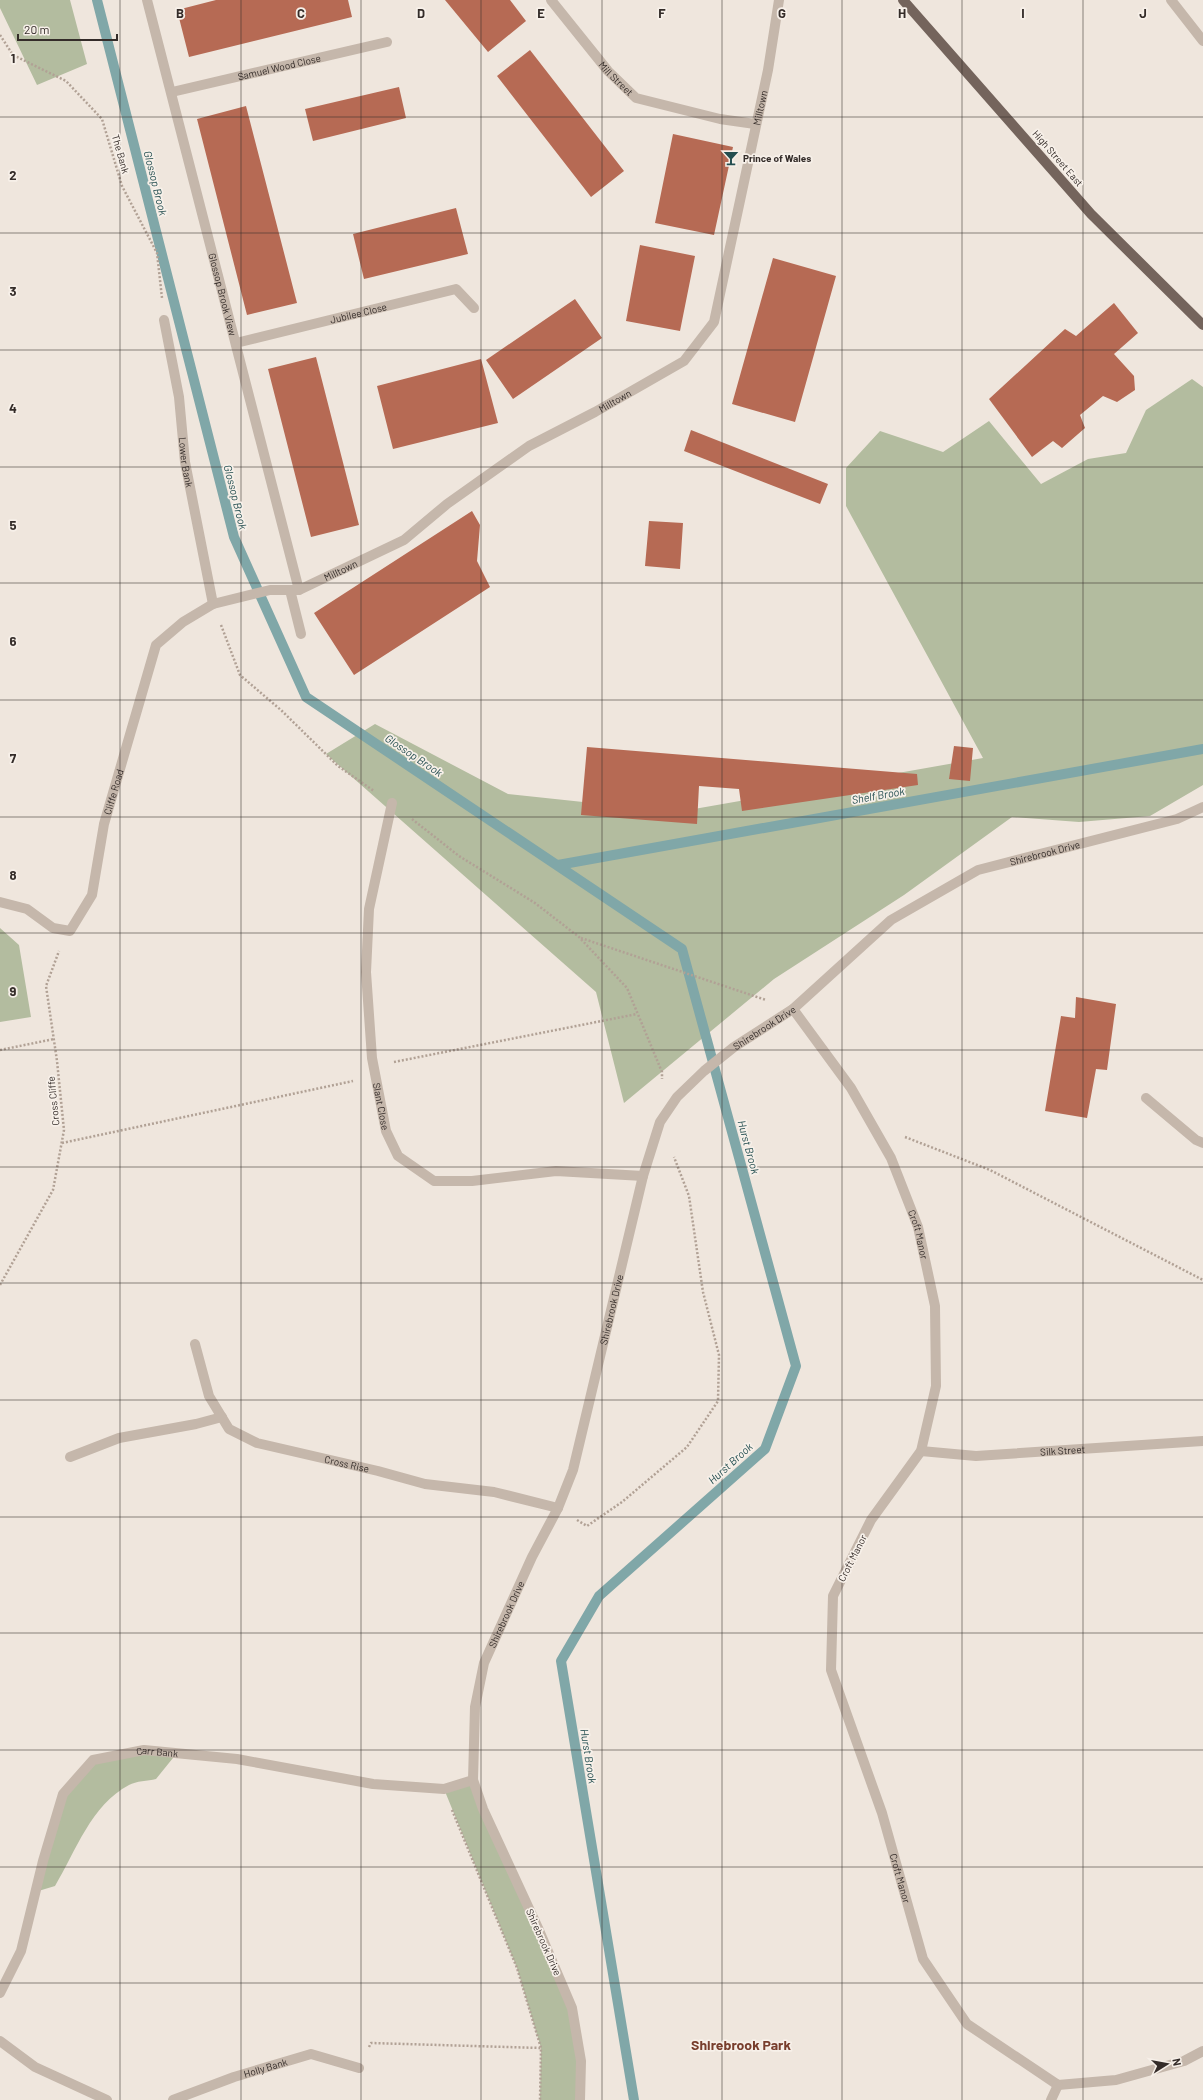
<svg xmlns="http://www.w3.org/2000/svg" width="1203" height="2100" font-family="Barlow,sans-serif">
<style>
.green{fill:#b3bc9f}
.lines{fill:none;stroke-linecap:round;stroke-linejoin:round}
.stream{stroke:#80a7a8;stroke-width:10}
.building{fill:#b66a54}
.path{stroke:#b1a195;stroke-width:2.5;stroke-dasharray:2 2;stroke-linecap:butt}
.minor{stroke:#c5b7ab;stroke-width:10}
.major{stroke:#74645c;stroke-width:10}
.grid{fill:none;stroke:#342c29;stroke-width:1;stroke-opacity:0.55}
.labels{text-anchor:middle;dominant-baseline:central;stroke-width:3.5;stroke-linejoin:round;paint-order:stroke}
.street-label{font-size:10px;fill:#342c29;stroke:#f7f0e9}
.poi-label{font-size:10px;font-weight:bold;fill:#342c29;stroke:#f7f0e9;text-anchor:start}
.water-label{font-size:11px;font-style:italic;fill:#244e50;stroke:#f7f0e9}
.district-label{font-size:14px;font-weight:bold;fill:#783e2d;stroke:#f7f0e9}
.grid-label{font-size:13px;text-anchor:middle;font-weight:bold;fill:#342c29;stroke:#f7f0e9;stroke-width:3.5;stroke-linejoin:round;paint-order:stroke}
</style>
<rect width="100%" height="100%" fill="#efe6dd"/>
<path class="green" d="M0,0H70L87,64L37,85L0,8Z
M1192,379L1203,387V785L1150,816L1079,822L1012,817L904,895L774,979L624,1103L596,992L326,754L375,724L508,794L677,812L983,758L846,506V468L880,431L943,452L989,421L1041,484L1088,459L1126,453L1146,410Z
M0,928L19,945L31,1017L0,1022Z
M144,1750L177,1753L156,1779C148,1781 136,1781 129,1785C91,1805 76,1851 55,1886L35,1892L63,1794L93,1760Z
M473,1780L572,2008L580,2100H540L541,2048L517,1968L444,1789Z"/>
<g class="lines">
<path class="stream" d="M97,0L234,537L306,697L682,949L796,1366L765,1449L599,1596L561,1661L634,2100
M558,865L1203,749"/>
</g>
<path class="building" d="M216,0H348L352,17L189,57L177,10Z
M445,0H510L526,21L488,52Z
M530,50L624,171L591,197L497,76Z
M399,87L406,118L313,141L305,109Z
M246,106L297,303L247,315L197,119Z
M673,134L733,147L714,235L655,223Z
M456,208L468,254L364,279L353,234Z
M640,245L695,256L680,331L626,321Z
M773,258L836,276L795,422L732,404Z
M575,299L602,338L513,399L486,360Z
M1114,303L1138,333L1114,354L1134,376L1135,390L1117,402L1103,396L1080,415L1085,428L1062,448L1053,441L1032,457L989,399L1065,329L1076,336Z
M316,357L359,525L311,537L268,369Z
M481,359L498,423L393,449L377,386Z
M691,430L828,484L820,504L684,451Z
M472,511L480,525L477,561L490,587L354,675L314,613Z
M649,521L683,523L680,569L645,566Z
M954,746L973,748L970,781L949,779Z
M587,747L917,774L918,785L742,811L739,789L699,786L697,824L581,815Z
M1076,997L1116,1004L1107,1070L1096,1069L1087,1118L1045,1111L1061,1016L1075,1018Z"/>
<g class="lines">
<path class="path" d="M0,35L13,55L66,81L102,119L122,186L157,253L162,298
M221,625L240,675L282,711L338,766L374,791
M412,819L459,856L535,903L579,937L627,988L662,1072V1079
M581,938L766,1000
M0,1050L54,1039
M394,1062L637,1014
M905,1137L990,1170L1203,1280
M62,1143L353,1081
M0,1285L53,1190L64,1130L57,1061L46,986L59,951
M577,1520L587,1526L622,1502L687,1447L718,1401L719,1355L703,1292L689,1196L674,1157
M452,1810L517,1968L541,2048L540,2100
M369,2047L371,2043L541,2048"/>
<g class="minor">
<path id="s1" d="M147,0L299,590"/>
<path id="s2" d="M551,0L608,71L636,98L720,119L755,124"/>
<path d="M1171,0L1203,41"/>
<path id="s3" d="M172,92L387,42"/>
<path id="s4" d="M164,320L179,397L185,462L213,604"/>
<path id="s5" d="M236,343L456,289L474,308"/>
<path d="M290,590L301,634"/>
<path id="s6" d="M392,803L369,909L366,972L372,1058L386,1131L398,1156L434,1181H472L556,1171L643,1176"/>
<path id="s7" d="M0,902L27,909L53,928L70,931L92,895L104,824L156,645L183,622L213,604L270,590H299L404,540L447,504L529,446L595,412L684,361L714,322L768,70L779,0"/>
<path id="s8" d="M793,1009L851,1088L891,1158L918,1227L935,1306L936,1386L921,1451L871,1520L833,1596L831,1670L882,1813L923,1959L967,2024L1058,2085L1116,2080L1184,2061L1203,2051"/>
<path d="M1146,1098L1196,1140L1203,1143"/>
<path id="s9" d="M195,1344L209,1396L229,1429L257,1443L378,1471L425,1484L494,1492L558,1508"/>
<path id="s10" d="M921,1451L976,1456L1203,1441"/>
<path d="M70,1457L119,1438L196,1424L222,1417"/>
<path id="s11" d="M0,1993L21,1951L43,1861L63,1794L93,1760L144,1750L237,1759L373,1784L444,1789L473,1780"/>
<path d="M0,2041L35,2067L107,2100"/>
<path id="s12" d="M173,2100L234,2077L311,2054L359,2068"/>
<path id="s13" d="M580,2100L581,2061L572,2008L538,1928L483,1809L473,1780L475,1707L484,1663L532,1557L558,1508L573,1470L643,1176L660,1122L677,1097L704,1071L734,1047L793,1009L891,920L978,870L1177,819L1203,807"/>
<path d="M1051,2100L1058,2085"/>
</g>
<path class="major" d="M903,0L1091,214L1203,325"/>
</g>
<path class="grid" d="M120,0V2100M241,0V2100M361,0V2100M481,0V2100M602,0V2100M722,0V2100M842,0V2100M962,0V2100M1083,0V2100M0,117H1203M0,233H1203M0,350H1203M0,467H1203M0,583H1203M0,700H1203M0,817H1203M0,933H1203M0,1050H1203M0,1167H1203M0,1283H1203M0,1400H1203M0,1517H1203M0,1633H1203M0,1750H1203M0,1867H1203M0,1983H1203"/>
<defs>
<symbol id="bar-bare" viewBox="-9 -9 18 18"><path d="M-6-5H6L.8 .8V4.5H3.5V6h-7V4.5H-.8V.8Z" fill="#244e50" stroke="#f7f0e9" stroke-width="2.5" paint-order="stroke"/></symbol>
</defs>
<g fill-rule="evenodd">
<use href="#bar-bare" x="720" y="147" width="22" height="22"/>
</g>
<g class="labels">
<g class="street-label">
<text stroke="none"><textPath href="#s3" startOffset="110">Samuel Wood Close</textPath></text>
<text stroke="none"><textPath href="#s2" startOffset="102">Mill Street</textPath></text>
<text stroke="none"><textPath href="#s7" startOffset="1254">Milltown</textPath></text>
<text transform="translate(121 154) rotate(74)">The Bank</text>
<text transform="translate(1058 158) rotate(49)">High Street East</text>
<text stroke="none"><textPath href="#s1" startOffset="304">Glossop Brook View</textPath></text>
<text stroke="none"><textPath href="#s5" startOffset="126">Jubilee Close</textPath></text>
<text stroke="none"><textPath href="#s7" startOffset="906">Milltown</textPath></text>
<text stroke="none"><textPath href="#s4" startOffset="144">Lower Bank</textPath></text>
<text stroke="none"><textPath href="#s7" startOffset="582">Milltown</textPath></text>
<text stroke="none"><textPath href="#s7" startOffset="225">Cliffe Road</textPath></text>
<text stroke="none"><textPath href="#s13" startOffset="1509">Shirebrook Drive</textPath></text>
<text stroke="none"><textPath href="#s13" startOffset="1173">Shirebrook Drive</textPath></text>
<text transform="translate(53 1101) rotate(-96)">Cross Cliffe</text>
<text stroke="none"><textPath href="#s6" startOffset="307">Slant Close</textPath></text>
<text stroke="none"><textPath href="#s8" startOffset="260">Croft Manor</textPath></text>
<text stroke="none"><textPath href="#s13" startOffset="837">Shirebrook Drive</textPath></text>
<text stroke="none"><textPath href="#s10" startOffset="142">Silk Street</textPath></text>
<text stroke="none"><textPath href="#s9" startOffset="216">Cross Rise</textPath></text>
<text transform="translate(852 1558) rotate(-63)">Croft Manor</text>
<text stroke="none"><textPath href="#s13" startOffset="513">Shirebrook Drive</textPath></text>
<text stroke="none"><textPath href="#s11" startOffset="320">Carr Bank</textPath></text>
<text stroke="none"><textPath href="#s8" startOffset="944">Croft Manor</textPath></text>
<text transform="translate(544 1942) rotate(66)">Shirebrook Drive</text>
<text stroke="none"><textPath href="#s12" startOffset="98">Holly Bank</textPath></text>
</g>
<g class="poi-label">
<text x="743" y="158">Prince of Wales</text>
</g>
<g class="water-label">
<text transform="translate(156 183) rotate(76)">Glossop Brook</text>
<text transform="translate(236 497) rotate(76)">Glossop Brook</text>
<text transform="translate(414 755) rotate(34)">Glossop Brook</text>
<text transform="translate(878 795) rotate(-10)">Shelf Brook</text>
<text transform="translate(749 1147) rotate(75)">Hurst Brook</text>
<text transform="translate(730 1463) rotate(-42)">Hurst Brook</text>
<text transform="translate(589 1756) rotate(81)">Hurst Brook</text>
</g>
<g class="district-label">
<text x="741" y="2044">Shirebrook Park</text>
</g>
</g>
<g class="grid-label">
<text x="180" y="18">B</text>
<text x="301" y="18">C</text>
<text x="421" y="18">D</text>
<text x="541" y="18">E</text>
<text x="662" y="18">F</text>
<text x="782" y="18">G</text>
<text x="902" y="18">H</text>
<text x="1023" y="18">I</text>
<text x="1143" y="18">J</text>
<text x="13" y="63">1</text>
<text x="13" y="180">2</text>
<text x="13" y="296">3</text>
<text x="13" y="413">4</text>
<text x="13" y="530">5</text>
<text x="13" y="646">6</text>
<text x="13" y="763">7</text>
<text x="13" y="880">8</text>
<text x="13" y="996">9</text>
</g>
<g transform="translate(1167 2064) rotate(79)" stroke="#f7f0e9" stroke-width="3" paint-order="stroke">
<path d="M0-3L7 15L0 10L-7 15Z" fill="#342c29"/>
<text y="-6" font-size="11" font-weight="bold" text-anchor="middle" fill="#342c29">N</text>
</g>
<path d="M18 34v6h99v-6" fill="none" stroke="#342c29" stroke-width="2"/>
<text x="24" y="34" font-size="12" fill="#342c29" stroke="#f7f0e9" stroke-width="3" paint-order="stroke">20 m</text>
</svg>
